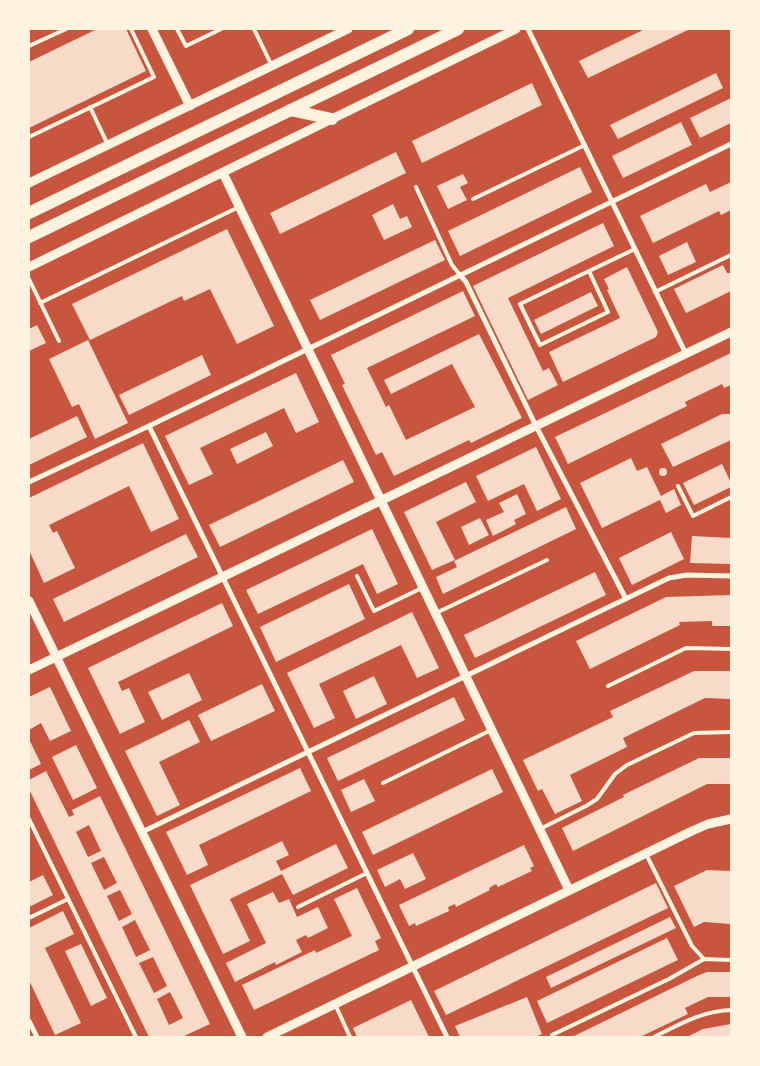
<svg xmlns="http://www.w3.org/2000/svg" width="760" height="1066" font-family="Cabin,sans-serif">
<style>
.building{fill:#f7dbc8;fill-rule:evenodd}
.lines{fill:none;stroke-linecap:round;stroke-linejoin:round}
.service{stroke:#fff3e0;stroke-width:4}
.minor{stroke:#fff3e0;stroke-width:5}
.tertiary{stroke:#fff3e0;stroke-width:9}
.primary{stroke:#fff3e0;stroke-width:12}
</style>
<rect width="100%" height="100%" fill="#c8553d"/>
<path class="building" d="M97,29H126L146,71L29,128V62Z
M645,29H690L588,78L579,61Z
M716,73L723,88L618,139L610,125Z
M532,83L542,105L422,163L412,141Z
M731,98V123L700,138L690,118Z
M681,122L692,145L623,178L612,156Z
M396,152L406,173L280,234L270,213Z
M580,167L592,192L460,256L448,231Z
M463,174L468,183L460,187L467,200L448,209L437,186Z
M731,182V210L721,215L719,211L653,243L640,216L706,184L710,192Z
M393,204L400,219L407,216L412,227L384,240L372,215Z
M603,223L614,246L508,298L543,371L549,368L558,385L528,400L473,286Z
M227,229L274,326L237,344L210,289L184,301L182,296L90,340L72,304Z
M435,240L445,260L320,320L310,300Z
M687,242L696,262L668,275L659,256Z
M723,265L727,273H731V291L686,313L674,289Z
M627,267L658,332L656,337L563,382L549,352L620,318L607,290L609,289L604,279Z
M463,291L475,316L367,368L386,407L389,405L406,440L475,407L452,364L391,394L384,380L479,334L522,418L471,443L469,440L394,476L382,452L376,455L342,385L345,384L331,355Z
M591,292L598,306L541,334L534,320Z
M37,325L46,343L29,351V329Z
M88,340L128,423L95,439L79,404L72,407L49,359Z
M731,353V385L724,388L722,384L685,402L687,406L568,464L555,437Z
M202,355L211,375L129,415L119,395Z
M296,373L319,422L296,433L284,408L200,448L213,474L189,485L165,436Z
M722,414H731V440L673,467L661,444Z
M77,416L87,437L29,465V439Z
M266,432L273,446L237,464L230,449Z
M143,443L179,519L151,532L129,486L49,525L53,533L57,531L75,568L44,583L29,550V498Z
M536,447L561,499L537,511L524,484L488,501L476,476Z
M631,458L637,471L647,467L661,496L674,489L681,505L666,513L660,500L602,528L580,483Z
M343,460L354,482L220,547L209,525Z
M722,464L731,483V487L694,505L683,483Z
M659 472a4 4 0 1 1 8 0a4 4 0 1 1-8 0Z
M466,482L476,502L436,522L455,560L432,570L404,512Z
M517,494L526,514L514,520L516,524L493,536L486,520L504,512L499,503Z
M566,507L576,529L443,594L436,577L457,567L454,561Z
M480,518L489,535L469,545L461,527Z
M372,529L398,584L377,594L363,564L258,614L246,590Z
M671,532L684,559L632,585L619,558Z
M186,534L198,557L64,622L53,599Z
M692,536L731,538V564L690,563Z
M595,572L606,595L475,658L464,635Z
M349,584L365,619L276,662L260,627Z
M731,595V626H712V621L679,622L680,625L590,669L576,641L666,597Z
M222,603L233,626L118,682L122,691L129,688L145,722L120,734L88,668Z
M412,612L439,668L417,678L401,645L319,684L335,718L314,728L287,673Z
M694,671H731V699L705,698L623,738L627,747L570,775L582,801L555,814L542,789L538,791L523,760L613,717L610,711Z
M189,673L202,700L162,720L148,692Z
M374,676L387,704L356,719L343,691Z
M262,684L275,711L211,741L198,715Z
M50,687L71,731L50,741L41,723L29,730V697Z
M454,697L465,720L338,781L327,758Z
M189,720L200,742L159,762L180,805L157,816L125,751Z
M29,739L41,764L29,770Z
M76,745L97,788L73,800L52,757Z
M699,758H731V784H707L573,851L562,828L624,797L623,795Z
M300,768L311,791L199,845L208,865L187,875L166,832Z
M492,769L503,792L373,855L362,832Z
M46,771L69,817L74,815L72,810L100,796L210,1024L182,1037H149L29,789V780ZM89,825L101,851L88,857L76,832ZM104,857L117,883L104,890L91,863ZM120,890L132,914L119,921L107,896ZM135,920L150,950L136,957L122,927ZM153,957L167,986L154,993L139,963ZM170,992L183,1018L169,1025L157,999Z
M364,779L375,801L351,812L341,790Z
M282,841L289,855L276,861L281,871L336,844L348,868L293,895L282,874L230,899L250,941L223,954L190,885Z
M524,845L534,866L530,868L532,871L498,887L496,884L489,888L490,890L456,907L455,904L448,907L449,911L416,926L415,923L409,926L399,905Z
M413,853L426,879L405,889L400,879L385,887L377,870Z
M707,870L731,871V924L704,922L694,927L674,886Z
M43,875L53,895L29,907V882Z
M656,883L668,908L446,1015L434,991Z
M357,888L381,938L375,941L379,950L254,1010L242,985L315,950L316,953L352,936L334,899Z
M273,892L279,903L289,899L297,917L318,907L328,928L308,938L306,935L296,940L302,952L276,965L275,962L235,982L226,963L266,943L247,904Z
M63,911L74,934L45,948L81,1023L55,1035L29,980V928Z
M670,917L676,928L551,988L546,977Z
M667,938L678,960L547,1023L537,1001Z
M81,944L107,998L91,1006L65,951Z
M707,972H731V997H708L685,1008L688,1014L640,1037H572L697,976Z
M527,997L542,1034L535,1037H460L455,1026Z
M411,1000L429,1037H357L353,1028Z
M731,1024V1037H687L703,1029Z"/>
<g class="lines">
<path class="service" d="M177,29L186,46L221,29
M254,29L272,66
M29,46L66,29
M90,107L108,145
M29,137L154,77L131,29
M416,187L452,265L460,275
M473,199L585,145
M589,271L608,312L540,345L520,304Z
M589,271L635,249
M29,279L59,341
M655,292L731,255
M40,303L239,207
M678,486L693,516L731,497
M357,576L374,611L422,588
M436,613L547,560
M608,686L686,648L731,649
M383,783L491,730
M29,819L136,1037
M540,829L586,806L597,799L615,774L627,765L694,733L731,732
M646,854L692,946L704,959L731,960
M298,907L367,873
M29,918L68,899
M335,1004L350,1037
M552,1035L669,979L704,959
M654,1037C680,1024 702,1011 731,1010"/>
<path class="minor" d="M528,29L686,354
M460,275L466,282L536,426L626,599
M149,426L447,1037
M29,482L149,426L731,144
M142,832L669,578L687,575L731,576
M29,1021L37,1037"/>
<path class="tertiary" d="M152,29L190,106
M223,173L569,890
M29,183L348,29
M29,267L516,29
M29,601L242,1037
M29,670L731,332
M267,1037L692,831L708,824L731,819"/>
<path class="primary" d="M290,110L332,119
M29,213L408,29
M29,237L458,29"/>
</g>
<rect width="760" height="1066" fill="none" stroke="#fff3e0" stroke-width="60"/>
</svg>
